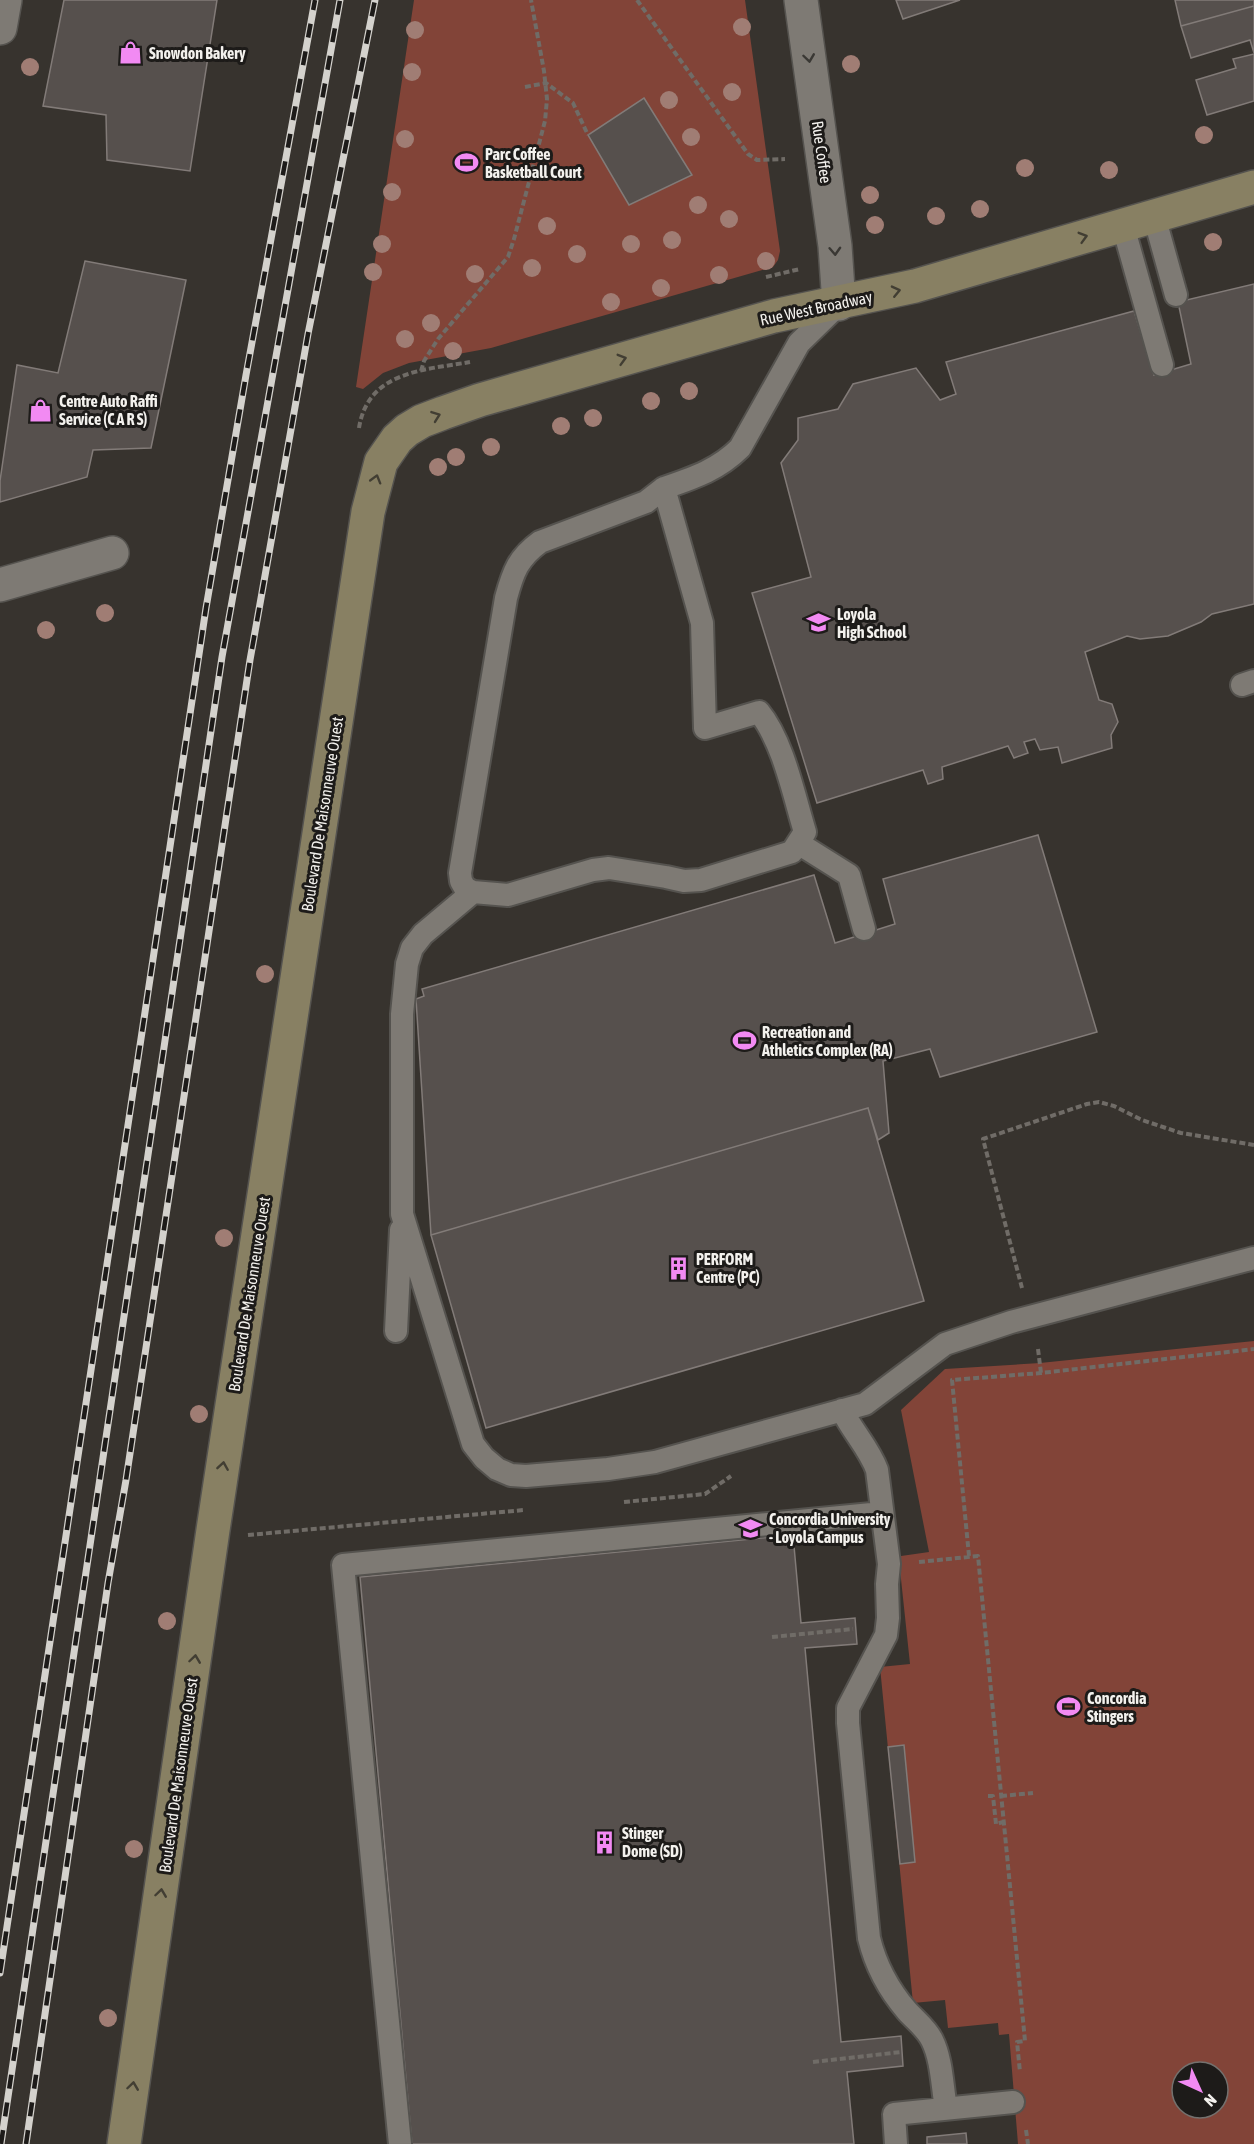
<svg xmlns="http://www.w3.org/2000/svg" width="1254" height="2144" font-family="'Asap Condensed',sans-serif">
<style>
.green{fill:#824438;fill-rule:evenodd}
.building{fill:#56504d;stroke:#827b78;stroke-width:1.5}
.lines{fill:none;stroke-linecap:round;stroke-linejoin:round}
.lane-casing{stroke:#55534f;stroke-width:26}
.street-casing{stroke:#55534f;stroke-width:36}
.secondary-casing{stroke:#55534f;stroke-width:36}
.path{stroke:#706c67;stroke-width:4;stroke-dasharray:6 3;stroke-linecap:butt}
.lane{stroke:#7e7a74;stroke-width:22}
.street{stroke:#7e7a74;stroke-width:33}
.secondary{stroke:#888063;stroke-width:33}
.rail-casing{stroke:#d4d2cd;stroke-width:7}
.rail{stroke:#1d1b19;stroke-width:4.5;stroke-dasharray:14;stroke-linecap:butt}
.tree{fill:#a07d74}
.oneway{stroke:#3a3834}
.oneway2{stroke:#423e33}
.labels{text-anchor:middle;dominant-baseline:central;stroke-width:6;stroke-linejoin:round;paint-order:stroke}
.poi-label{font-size:16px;font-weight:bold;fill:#f3f1ed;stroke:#1d1b19;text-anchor:start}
.street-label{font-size:16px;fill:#f3f1ed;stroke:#1d1b19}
</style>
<rect width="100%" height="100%" fill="#37332e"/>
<path class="green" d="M414,0H745L780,251L778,260L773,267L491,348L409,363L383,373L363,389L356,387Z
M1254,1341V2144H1018L1009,2034L999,2035L998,2023L948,2028L945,2000L913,2003L880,1667L910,1664L901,1579V1556L929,1552L901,1410L945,1369L1040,1363ZM1182,2072H1218V2108H1182Z"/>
<path class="building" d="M64,0H217L190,171L107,160L106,115L43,106Z
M896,0H960L903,19Z
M1175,0H1254V6L1181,26Z
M1254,6V53L1250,40L1191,58L1181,26Z
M1254,54V101L1207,115L1196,80L1236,68L1233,59Z
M644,98L692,175L629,205L588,135Z
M85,261L186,280L151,448L93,450L87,477L0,502V481L17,365L58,373Z
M1254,284V604L1212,614L1201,622L1168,636L1140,639L1127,636L1085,652L1099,700L1112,704L1118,722L1111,735L1112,748L1062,763L1058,747L1040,750L1035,739L1024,742L1028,753L1014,758L1008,746L942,767L943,779L928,784L923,770L817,803L752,593L811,577L781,463L798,440V418L838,409L853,384L916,368L940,400L956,394L946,362L1134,311L1154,375L1191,364L1178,302Z
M1038,835L1097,1032L940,1077L930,1049L883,1061L889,1133L878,1140L868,1108L431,1235L416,999L424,996L422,989L814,875L835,943L895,924L883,879Z
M868,1108L924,1301L486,1428L431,1235Z
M793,1535L801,1623L855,1618L857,1644L805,1648L841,2042L901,2036L903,2066L847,2072L854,2144H412L360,1577Z
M904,1745L915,1862L900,1864L888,1747Z
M966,2133L967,2144H927V2137Z"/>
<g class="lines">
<defs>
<path id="lane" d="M1154,216L1176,295
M1123,226L1162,365
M664,488L646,502L540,542C518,558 513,572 506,598L460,873L461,881L465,888L473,892L508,895L593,870L609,868L666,877L684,881L701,880L792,852L805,832C794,796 783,741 759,712L705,728L702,623L664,488C693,478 718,470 740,448L799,343L839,304
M1242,685L1254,681
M798,843L849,875L864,929
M473,892L423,934L412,948L407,964L402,1014V1214L473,1444L484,1458L497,1469L511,1475L526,1476L608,1469L655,1462L865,1404L945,1344L1011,1322L1254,1258
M396,1331L401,1230
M842,1410C852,1431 869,1448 877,1470L889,1564L887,1584L888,1618L886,1635L848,1708V1723L869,1938C876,1967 888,1989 907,2011C916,2021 926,2028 932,2040C942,2060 942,2086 946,2108
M400,2144L343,1565L882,1513
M896,2144L894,2114L1013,2102"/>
<path id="street" d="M801,0L835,246L839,304
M0,28L5,0
M0,585L112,553"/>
<path id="secondary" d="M124,2144L213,1530L368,512L381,462L397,439L407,430L422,421L443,413L480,400L774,316L915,286L1254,187"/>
</defs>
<use href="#lane" class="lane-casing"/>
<use href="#street" class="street-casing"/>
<use href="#secondary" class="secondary-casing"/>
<path class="path" d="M637,0L748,154L757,160L785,159
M525,87L546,83L573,103L588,135
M766,277L800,269
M421,371L424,361L438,339L508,257L514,239L545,121L547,99L544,71L531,0
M359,428C368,371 424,370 470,362
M1022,1288L983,1139L1087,1104L1099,1102L1114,1106L1142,1120L1181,1133L1254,1145
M1038,1349L1041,1373
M624,1502L705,1494L731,1476
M248,1535L524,1510
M969,1556L952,1380L1041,1373L1254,1349
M919,1562L978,1556L1025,2041L1017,2042L1020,2072
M772,1637L853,1629
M988,1796H993L996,1824L1003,1822
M1001,1796L1033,1793
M813,2062L901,2052
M1026,2130L1028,2144"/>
<use href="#lane" class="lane"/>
<use href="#street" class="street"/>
<use href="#secondary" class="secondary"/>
<defs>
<path id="rail" d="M0,1973L206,608L246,375L315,0
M1,2144L222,657L340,0
M26,2144L108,1583L126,1480L250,660L308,334L375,0"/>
</defs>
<use href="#rail" class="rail-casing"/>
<use href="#rail" class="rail"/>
</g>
<g class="tree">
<circle cx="742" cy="27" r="9"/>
<circle cx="415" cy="30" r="9"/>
<circle cx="851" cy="64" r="9"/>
<circle cx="30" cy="67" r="9"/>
<circle cx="412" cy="72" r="9"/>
<circle cx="732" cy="92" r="9"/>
<circle cx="669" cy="100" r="9"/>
<circle cx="1204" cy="135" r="9"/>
<circle cx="691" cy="137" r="9"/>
<circle cx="405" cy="139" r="9"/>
<circle cx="1025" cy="168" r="9"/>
<circle cx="1109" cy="170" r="9"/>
<circle cx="392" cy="192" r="9"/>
<circle cx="870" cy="195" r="9"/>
<circle cx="698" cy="205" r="9"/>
<circle cx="980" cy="209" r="9"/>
<circle cx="936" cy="216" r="9"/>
<circle cx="729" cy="219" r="9"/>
<circle cx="875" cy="225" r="9"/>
<circle cx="547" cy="226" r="9"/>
<circle cx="672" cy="240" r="9"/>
<circle cx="1213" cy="242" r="9"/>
<circle cx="382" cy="244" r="9"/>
<circle cx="631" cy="244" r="9"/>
<circle cx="577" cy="254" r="9"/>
<circle cx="766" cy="261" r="9"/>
<circle cx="532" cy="268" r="9"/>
<circle cx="373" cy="272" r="9"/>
<circle cx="475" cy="274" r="9"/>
<circle cx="719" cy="275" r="9"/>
<circle cx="661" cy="288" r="9"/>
<circle cx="611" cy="302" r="9"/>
<circle cx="431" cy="323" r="9"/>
<circle cx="405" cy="339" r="9"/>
<circle cx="453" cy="351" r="9"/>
<circle cx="689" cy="391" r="9"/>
<circle cx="651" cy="401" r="9"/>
<circle cx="593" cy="418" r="9"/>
<circle cx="561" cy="426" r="9"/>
<circle cx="491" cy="447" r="9"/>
<circle cx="456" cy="457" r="9"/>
<circle cx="438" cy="467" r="9"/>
<circle cx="105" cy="613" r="9"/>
<circle cx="46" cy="630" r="9"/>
<circle cx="265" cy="974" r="9"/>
<circle cx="224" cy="1238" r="9"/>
<circle cx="199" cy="1414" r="9"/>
<circle cx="167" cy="1621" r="9"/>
<circle cx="134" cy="1849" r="9"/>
<circle cx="108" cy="2018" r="9"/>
</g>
<defs><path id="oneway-chevron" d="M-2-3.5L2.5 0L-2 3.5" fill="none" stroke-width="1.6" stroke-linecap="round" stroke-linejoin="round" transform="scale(1.5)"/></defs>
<g class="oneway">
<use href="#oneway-chevron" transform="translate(809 58) rotate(82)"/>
<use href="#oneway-chevron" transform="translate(835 251) rotate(87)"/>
</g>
<g class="oneway2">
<use href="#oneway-chevron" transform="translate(1083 237) rotate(-16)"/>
<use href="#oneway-chevron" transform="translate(896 291) rotate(-13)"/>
<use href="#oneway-chevron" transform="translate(622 359) rotate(-16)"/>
<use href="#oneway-chevron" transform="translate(436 416) rotate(-20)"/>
<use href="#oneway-chevron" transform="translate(376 479) rotate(-74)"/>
<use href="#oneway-chevron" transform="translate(223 1466) rotate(-81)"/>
<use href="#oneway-chevron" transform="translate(195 1659) rotate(-82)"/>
<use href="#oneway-chevron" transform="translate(161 1893) rotate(-82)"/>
<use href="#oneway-chevron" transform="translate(133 2086) rotate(-82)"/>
</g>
<defs>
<symbol id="shop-bare" viewBox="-9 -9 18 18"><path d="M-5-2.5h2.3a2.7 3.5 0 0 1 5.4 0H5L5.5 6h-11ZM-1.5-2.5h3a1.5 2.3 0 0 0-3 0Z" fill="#f28af3" stroke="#1d1b19" stroke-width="2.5" paint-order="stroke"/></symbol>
<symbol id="stadium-bare" viewBox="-9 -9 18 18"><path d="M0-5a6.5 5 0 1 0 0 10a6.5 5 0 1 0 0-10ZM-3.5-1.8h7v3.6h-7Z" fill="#f28af3" stroke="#1d1b19" stroke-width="2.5" paint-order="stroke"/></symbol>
<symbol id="school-bare" viewBox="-9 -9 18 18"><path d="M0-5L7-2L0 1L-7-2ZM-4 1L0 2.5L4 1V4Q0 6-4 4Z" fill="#f28af3" stroke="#1d1b19" stroke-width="2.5" paint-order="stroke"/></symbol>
<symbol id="building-bare" viewBox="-9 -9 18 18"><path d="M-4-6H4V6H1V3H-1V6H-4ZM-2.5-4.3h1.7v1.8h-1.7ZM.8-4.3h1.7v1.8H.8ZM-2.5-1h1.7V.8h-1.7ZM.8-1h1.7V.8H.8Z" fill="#f28af3" stroke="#1d1b19" stroke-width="2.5" paint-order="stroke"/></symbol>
<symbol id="university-bare" viewBox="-9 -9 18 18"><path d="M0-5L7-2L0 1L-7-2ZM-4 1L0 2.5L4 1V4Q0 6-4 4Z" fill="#f28af3" stroke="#1d1b19" stroke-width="2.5" paint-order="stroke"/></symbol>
</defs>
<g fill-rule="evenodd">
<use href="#shop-bare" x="114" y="36" width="33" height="33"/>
<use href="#stadium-bare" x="450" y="146" width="33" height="33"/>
<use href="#shop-bare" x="24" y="394" width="33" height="33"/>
<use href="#school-bare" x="802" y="606" width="33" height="33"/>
<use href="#stadium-bare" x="728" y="1024" width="33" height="33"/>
<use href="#building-bare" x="662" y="1252" width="33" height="33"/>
<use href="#university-bare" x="734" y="1512" width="33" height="33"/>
<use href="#stadium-bare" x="1052" y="1690" width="33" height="33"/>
<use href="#building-bare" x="588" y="1826" width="33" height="33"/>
</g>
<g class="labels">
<g class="poi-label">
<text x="149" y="53">Snowdon Bakery</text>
<text x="485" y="154">Parc Coffee<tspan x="485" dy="18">Basketball Court</tspan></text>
<text x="59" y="401">Centre Auto Raffi<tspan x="59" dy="18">Service (C A R S)</tspan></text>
<text x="837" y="614">Loyola<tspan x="837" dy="18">High School</tspan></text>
<text x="762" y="1032">Recreation and<tspan x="762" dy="18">Athletics Complex (RA)</tspan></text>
<text x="696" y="1259">PERFORM<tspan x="696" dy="18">Centre (PC)</tspan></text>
<text x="769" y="1519">Concordia University<tspan x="769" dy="18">- Loyola Campus</tspan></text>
<text x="1087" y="1698">Concordia<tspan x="1087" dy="18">Stingers</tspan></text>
<text x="622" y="1833">Stinger<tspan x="622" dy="18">Dome (SD)</tspan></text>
</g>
<g class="street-label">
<text transform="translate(822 152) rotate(82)">Rue Coffee</text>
<text transform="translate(816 308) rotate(-12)">Rue West Broadway</text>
<text transform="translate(322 814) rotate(-81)">Boulevard De Maisonneuve Ouest</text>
<text transform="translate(249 1294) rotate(-81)">Boulevard De Maisonneuve Ouest</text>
<text transform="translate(178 1775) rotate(-82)">Boulevard De Maisonneuve Ouest</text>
</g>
</g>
<g transform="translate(1200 2090) rotate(135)"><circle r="28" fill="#1d1b19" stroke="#73716e" stroke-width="1.5"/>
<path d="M0-4.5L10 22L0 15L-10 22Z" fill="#f28af3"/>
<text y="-9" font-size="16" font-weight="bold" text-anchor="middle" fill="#f3f1ed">N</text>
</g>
</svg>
